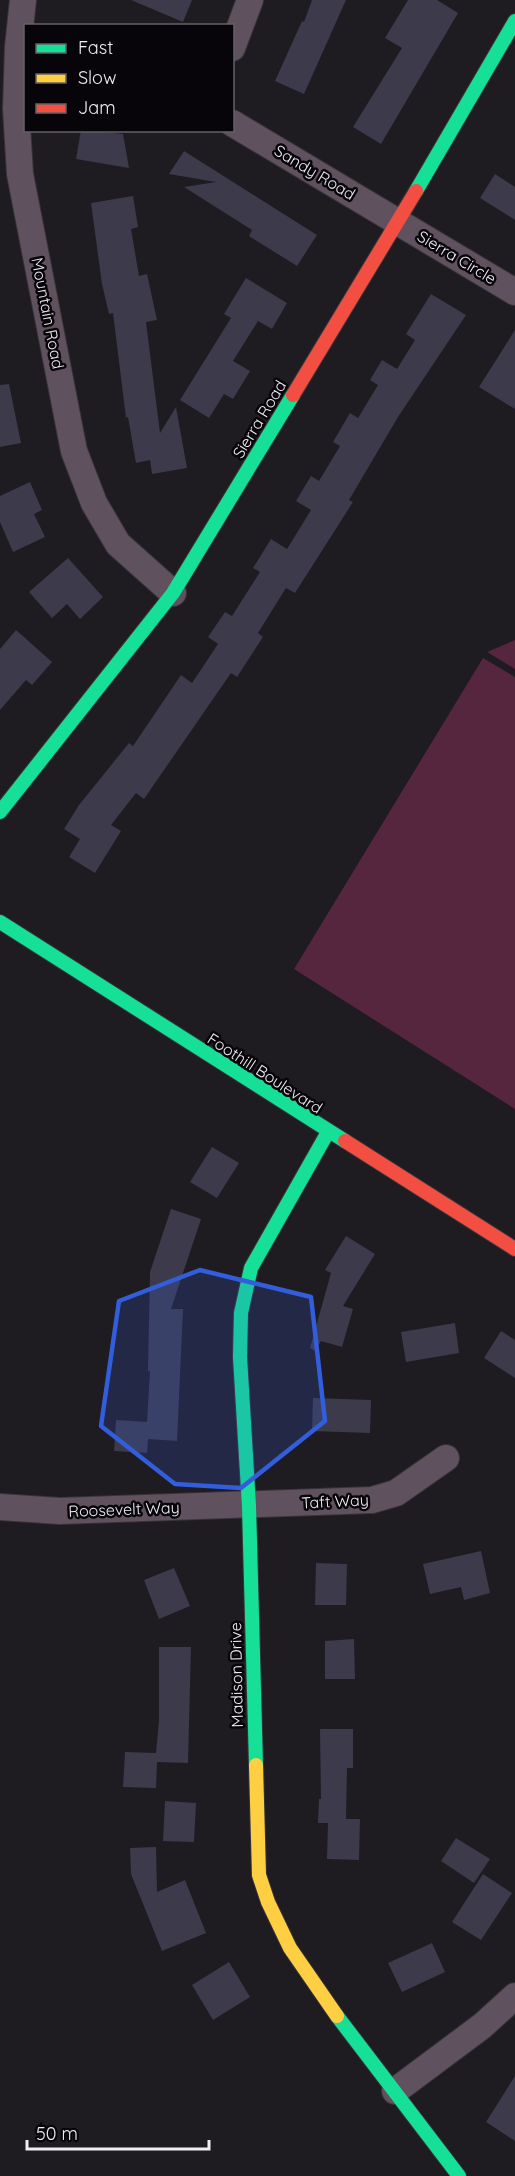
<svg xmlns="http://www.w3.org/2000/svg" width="515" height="2176" font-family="Quicksand,sans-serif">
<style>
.green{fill:#56253e}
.building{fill:#3d3a4b}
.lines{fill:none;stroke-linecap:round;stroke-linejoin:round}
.street-casing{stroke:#373539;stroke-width:28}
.fast-casing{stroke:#373539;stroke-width:16}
.slow-casing{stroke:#373539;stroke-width:16}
.jam-casing{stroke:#373539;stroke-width:16}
.street{stroke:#5f515e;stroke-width:26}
.fast{stroke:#16e098;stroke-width:14}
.slow{stroke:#ffcf43;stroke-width:14}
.jam{stroke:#f24e42;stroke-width:14}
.marked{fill:#325edb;fill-opacity:0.2;stroke:#325edb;stroke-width:4.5;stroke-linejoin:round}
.labels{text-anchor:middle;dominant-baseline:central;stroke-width:5;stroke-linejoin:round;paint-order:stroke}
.street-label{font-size:16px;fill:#f0edf4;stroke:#070509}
</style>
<rect width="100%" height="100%" fill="#1e1b21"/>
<path class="green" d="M515,640V669L487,652Z
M483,658L515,677V1109L294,969Z"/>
<path class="building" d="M131,0H192L183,22Z
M312,0H346L304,94L275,81L302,21L304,22Z
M408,0H437L458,13L381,144L353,127L402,48L385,38Z
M81,130L123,134L129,168L76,159Z
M184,151L317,235L297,266L249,236L252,230L184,187L216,182L169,174Z
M495,174L515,187V220L480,198Z
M133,196L138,227L131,229L139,276L147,274L157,320L146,322L160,433L176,407L187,468L152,474L150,460L136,463L128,417L126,418L113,313L109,314L102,284L91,203Z
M246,278L287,303L272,329L258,321L233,361L250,371L233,399L224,394L209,418L180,400L231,318L224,314Z
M431,294L466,315L398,417L349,500L353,502L295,593L286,588L258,633L263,637L237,677L231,673L144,799L136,793L111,825L121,831L95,873L69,857L80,839L64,829L79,805L129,743L133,746L181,675L192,683L218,644L208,637L225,612L232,616L260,572L253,568L271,539L287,549L311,510L296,501L311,476L319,481L340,446L333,442L350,413L358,418L378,385L370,380L382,360L397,369L415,340L406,334Z
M515,330V409L479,387Z
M9,384L21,443L0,447V385Z
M30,482L42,510L34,514L45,537L13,552L0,522V496Z
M68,558L103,597L80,619L67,604L52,618L29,592Z
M16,630L52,662L32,685L26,680L0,710V649Z
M212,1147L239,1163L217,1198L190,1182Z
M171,1209L201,1219L171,1309H183L177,1441L148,1439L147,1453L114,1451L116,1420L147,1422L150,1371H148L150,1272Z
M346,1236L375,1254L343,1306L353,1309L342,1347L321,1341L315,1351L310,1348L331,1273L325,1270Z
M455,1323L459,1353L406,1362L401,1332Z
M501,1331L515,1340V1378L484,1358Z
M313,1398L371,1400L370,1433L312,1431Z
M481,1551L490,1593L464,1600L461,1587L430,1594L423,1564Z
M316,1563L347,1564L346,1605H315Z
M174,1568L190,1606L159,1619L144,1580Z
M354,1639L355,1679H325V1641Z
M159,1647H191L188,1763L157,1762L156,1788L123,1787L125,1752L156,1753L159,1721Z
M320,1729H353V1768H347L346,1819H360L359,1860L327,1859L328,1823H318L319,1799H321Z
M165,1801L196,1803L194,1842L163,1841Z
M456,1838L490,1859L474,1883L441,1861Z
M156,1847L157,1892L185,1880L206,1933L162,1951L131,1874L130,1848Z
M483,1874L512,1893L481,1940L452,1922Z
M432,1943L445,1972L402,1992L388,1963Z
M229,1962L250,1997L213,2020L192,1985Z
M515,2076V2141L486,2122Z"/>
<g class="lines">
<defs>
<path id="street" d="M23,0L18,47L16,109L20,174L74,451L94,503L118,544L173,593
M232,48L250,0
M232,123L515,292
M0,1507L60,1511L372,1500L396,1493L446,1458
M395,2091L482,2026L515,1996"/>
<path id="fast" d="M416,191L515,21
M0,812L173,593L293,395
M0,922L345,1141
M256,1765L249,1506L240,1357L241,1313L251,1268L328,1132
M337,2016L459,2176"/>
<path id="slow" d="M256,1765L259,1875L268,1902L290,1948L337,2016"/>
<path id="jam" d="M293,395L416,191
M345,1141L515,1249"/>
</defs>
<use href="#street" class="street-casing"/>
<use href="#fast" class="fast-casing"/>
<use href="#slow" class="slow-casing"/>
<use href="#jam" class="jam-casing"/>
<use href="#street" class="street"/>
<use href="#fast" class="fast"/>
<use href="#slow" class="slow"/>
<use href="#jam" class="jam"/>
</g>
<path class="marked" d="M200,1270L311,1297L325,1421L241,1488L175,1484L101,1426L119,1301Z"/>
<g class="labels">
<g class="street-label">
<text transform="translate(315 172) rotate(31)">Sandy Road</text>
<text transform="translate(457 257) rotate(31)">Sierra Circle</text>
<text transform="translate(48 313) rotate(79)">Mountain Road</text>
<text transform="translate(259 419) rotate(-59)">Sierra Road</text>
<text transform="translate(265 1073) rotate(33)">Foothill Boulevard</text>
<text transform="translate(335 1501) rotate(-3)">Taft Way</text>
<text transform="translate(124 1509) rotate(-2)">Roosevelt Way</text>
<text transform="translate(236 1675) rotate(-91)">Madison Drive</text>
</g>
</g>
<rect x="24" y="24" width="210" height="108" fill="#070509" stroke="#646267" stroke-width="1.5"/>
<rect x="36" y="44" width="30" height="9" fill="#16e098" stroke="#646267" stroke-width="1.5"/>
<text x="78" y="54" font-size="18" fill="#f0edf4">Fast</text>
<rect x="36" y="74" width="30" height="9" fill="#ffcf43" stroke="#646267" stroke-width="1.5"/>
<text x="78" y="84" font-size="18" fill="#f0edf4">Slow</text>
<rect x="36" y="104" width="30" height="9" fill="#f24e42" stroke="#646267" stroke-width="1.5"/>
<text x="78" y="114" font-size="18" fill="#f0edf4">Jam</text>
<path d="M27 2140v9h182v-9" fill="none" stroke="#f0edf4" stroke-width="3"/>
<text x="36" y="2140" font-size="18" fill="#f0edf4" stroke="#070509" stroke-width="4.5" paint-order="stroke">50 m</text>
</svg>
